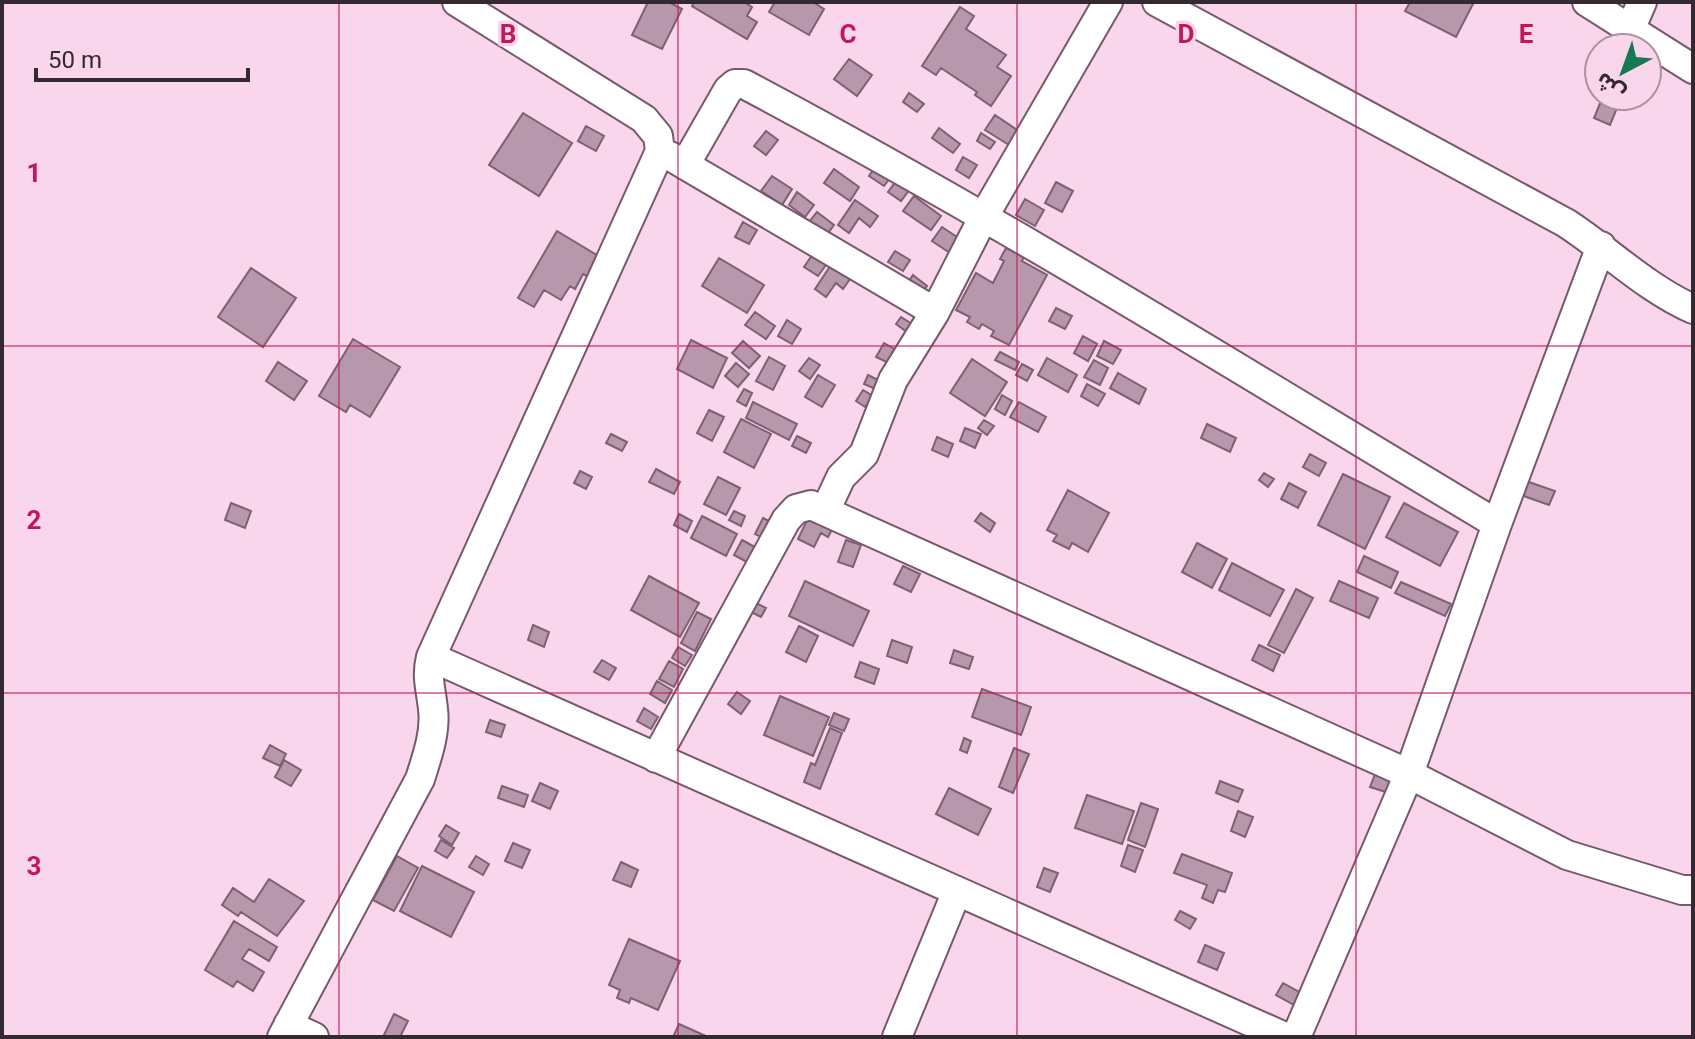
<svg xmlns="http://www.w3.org/2000/svg" width="1695" height="1039" font-family="Roboto,'Noto Sans Arabic',sans-serif">
<style>
.building{fill:#b797ab;stroke:#7d6073;stroke-width:2}
.lines{fill:none;stroke-linecap:round;stroke-linejoin:round}
.minor-casing{stroke:#76596c;stroke-width:32}
.minor{stroke:#fff;stroke-width:28}
.grid{fill:none;stroke:#c2185b;stroke-width:2;stroke-opacity:0.55}
.grid-label{font-size:26px;text-anchor:middle;font-weight:bold;fill:#c2185b;stroke:#f9d6ec;stroke-width:7;stroke-linejoin:round;paint-order:stroke}
</style>
<rect width="100%" height="100%" fill="#f9d6ec"/>
<path class="building" d="M648,2H669L682,9L662,49L632,35Z
M694,2H744L752,7L747,16L757,22L747,39L692,6Z
M775,2H813L824,9L809,35L769,12Z
M1410,2H1474L1456,37L1405,11Z
M960,7L974,16L966,29L1006,55L997,67L1011,76L991,106L975,95L977,92L941,68L936,75L922,66Z
M849,59L872,75L857,96L834,79Z
M909,93L924,104L917,112L903,102Z
M1601,101L1617,108L1610,125L1594,118Z
M523,113L572,143L539,196L489,165Z
M995,115L1026,136L1017,150L985,130Z
M586,126L604,136L596,151L578,141Z
M939,128L960,144L953,153L932,138Z
M766,131L778,140L766,155L754,146Z
M981,133L995,142L990,149L977,141Z
M963,157L977,165L969,178L956,170Z
M878,163L893,174L884,186L869,176Z
M834,169L859,187L850,201L824,183Z
M772,176L792,189L782,205L761,191Z
M899,177L912,186L901,201L888,192Z
M1056,182L1073,191L1062,212L1045,203Z
M797,192L814,205L805,217L789,205Z
M914,196L941,216L931,230L903,211Z
M1025,199L1044,210L1035,226L1016,215Z
M855,200L878,216L870,227L859,218L849,233L838,225Z
M817,212L834,225L823,240L805,227Z
M743,222L757,230L749,244L735,237Z
M942,227L960,239L950,253L932,241Z
M557,231L600,257L589,277L583,274L575,289L570,286L561,300L544,290L534,307L518,298Z
M817,248L831,258L818,276L804,267Z
M1006,248L1024,257L1022,261L1047,275L1009,345L991,336L994,331L982,324L979,329L967,322L970,317L956,310L976,273L993,283L1004,261L1000,259Z
M895,251L910,260L903,271L888,262Z
M719,258L764,285L747,313L702,286Z
M833,262L852,276L843,289L836,283L826,297L815,289Z
M251,268L296,298L263,347L218,317Z
M913,275L927,286L918,298L904,288Z
M1056,308L1072,316L1065,329L1049,321Z
M755,312L775,326L766,339L745,325Z
M901,317L912,324L907,332L896,324Z
M787,320L801,329L792,344L778,336Z
M1083,336L1097,344L1088,361L1074,353Z
M353,339L400,367L370,417L350,405L346,412L319,396Z
M691,340L727,358L713,388L677,369Z
M743,341L760,356L749,368L732,353Z
M1104,341L1121,350L1113,364L1097,356Z
M884,343L898,351L891,364L876,357Z
M1000,352L1019,362L1015,370L995,360Z
M769,357L785,366L773,390L756,381Z
M809,358L820,365L810,379L799,371Z
M1047,358L1077,375L1068,392L1038,375Z
M972,359L1007,382L985,416L950,393Z
M1094,360L1108,368L1100,385L1084,377Z
M278,362L307,381L294,400L266,381Z
M736,363L749,374L738,387L725,376Z
M1022,364L1033,370L1027,381L1016,375Z
M1118,373L1146,389L1139,404L1110,388Z
M818,375L835,385L822,407L805,397Z
M868,375L882,382L878,390L864,384Z
M1087,384L1105,394L1098,406L1081,396Z
M744,389L752,393L746,406L737,401Z
M863,390L873,396L865,407L856,401Z
M1002,395L1012,401L1005,415L995,409Z
M753,402L797,424L789,440L746,418Z
M1019,402L1046,417L1038,432L1010,417Z
M709,410L724,417L712,441L697,433Z
M741,419L771,434L754,468L724,452Z
M984,420L994,426L987,435L978,428Z
M1207,424L1236,438L1230,452L1201,438Z
M965,428L981,434L975,448L960,441Z
M611,434L627,442L622,451L606,443Z
M797,436L811,443L806,453L792,446Z
M937,437L953,444L948,457L932,450Z
M1310,454L1326,463L1319,476L1303,467Z
M656,469L680,482L674,494L649,482Z
M580,471L592,477L586,489L574,483Z
M1264,473L1274,479L1268,487L1259,480Z
M1343,474L1390,497L1365,549L1318,525Z
M718,477L740,488L726,515L704,504Z
M1526,481L1555,491L1549,505L1521,495Z
M1289,483L1306,492L1298,508L1281,499Z
M1068,490L1109,513L1088,552L1072,543L1069,549L1053,541L1057,535L1047,530Z
M231,503L251,511L245,528L225,520Z
M1404,503L1458,532L1440,566L1386,537Z
M734,511L745,516L741,526L729,520Z
M811,512L835,524L828,537L821,533L814,547L798,539Z
M981,513L995,523L990,532L975,521Z
M679,514L692,521L687,532L674,525Z
M702,516L737,534L726,556L691,538Z
M763,518L776,525L769,541L755,534Z
M742,540L762,551L754,566L734,555Z
M846,540L861,545L853,567L838,562Z
M1197,543L1227,559L1212,588L1182,572Z
M1364,556L1398,572L1391,588L1357,572Z
M1232,563L1284,590L1270,616L1219,590Z
M903,566L920,574L911,592L894,584Z
M649,576L699,603L680,637L631,610Z
M805,581L869,611L853,646L789,616Z
M1339,581L1378,598L1369,618L1330,601Z
M1401,582L1451,604L1445,616L1395,593Z
M1296,589L1313,598L1284,653L1268,645Z
M756,603L766,608L761,617L751,612Z
M697,612L711,619L695,651L681,643Z
M533,625L549,632L544,647L528,640Z
M799,626L818,636L806,662L786,652Z
M892,640L912,647L907,663L887,656Z
M1259,645L1280,655L1273,671L1252,660Z
M678,647L692,655L685,666L672,658Z
M954,650L973,657L969,669L950,663Z
M602,660L616,668L609,680L594,672Z
M669,661L683,669L674,687L659,679Z
M860,662L879,669L874,684L855,677Z
M657,681L672,690L665,703L650,694Z
M982,689L1031,707L1021,735L972,717Z
M737,692L750,701L741,714L728,704Z
M780,696L829,717L813,756L764,735Z
M644,708L658,717L651,729L637,721Z
M834,713L849,719L844,731L829,725Z
M490,720L505,725L501,737L486,732Z
M830,728L842,733L820,789L804,782L811,763L815,765Z
M964,738L971,741L967,753L960,750Z
M270,745L286,754L280,766L263,758Z
M1014,748L1029,754L1013,793L999,787Z
M284,760L301,770L291,786L275,777Z
M1377,769L1395,776L1389,793L1370,787Z
M1220,781L1243,790L1238,802L1216,793Z
M540,783L558,791L550,809L532,801Z
M502,786L528,795L524,807L498,798Z
M949,788L991,809L978,835L936,814Z
M1087,795L1134,811L1122,844L1075,828Z
M1141,803L1158,809L1145,847L1128,840Z
M1238,811L1253,817L1245,837L1231,831Z
M446,825L459,833L452,845L439,836Z
M441,840L454,848L447,858L435,851Z
M513,843L530,850L522,868L505,861Z
M1128,845L1143,850L1135,872L1121,866Z
M1182,854L1232,873L1225,892L1218,890L1213,903L1202,898L1207,885L1174,873Z
M397,856L418,868L394,911L373,900Z
M476,856L489,864L483,875L469,867Z
M621,862L638,870L631,887L613,880Z
M422,866L474,892L451,937L400,911Z
M1044,868L1058,873L1050,892L1037,887Z
M269,879L304,901L277,936L241,912L238,916L222,905L233,888L254,902Z
M1180,911L1196,919L1190,929L1175,920Z
M234,921L277,947L269,961L249,949L242,959L264,972L253,991L237,981L233,987L205,970Z
M629,939L680,961L658,1010L631,998L629,1003L617,998L620,990L609,985Z
M1205,945L1224,953L1217,970L1198,962Z
M1283,983L1310,998L1303,1010L1276,995Z
M394,1014L408,1021L400,1037H383Z
M679,1024L708,1037H673Z"/>
<g class="lines">
<defs>
<path id="minor" d="M1157,2L1566,223C1609,251 1646,288 1693,309
M1587,2L1693,69
M1630,30L1642,2
M670,156L935,312
M685,165L728,90L735,84H744C1001,220 1248,375 1497,524
M825,511L841,477L864,454L893,380L935,312L984,216L1108,2
M431,657L1285,1037
M656,758L786,520L796,509L811,505L1409,774L1567,855L1682,890H1693
M288,1025L314,1037
M282,1037L420,779C427,757 436,732 433,709C431,689 426,677 431,657L660,151L658,136L644,119L457,2
M897,1037L957,891
M1296,1037L1409,774L1497,524L1601,246"/>
</defs>
<use href="#minor" class="minor-casing"/>
<use href="#minor" class="minor"/>
</g>
<path class="grid" d="M339,2V1037M678,2V1037M1017,2V1037M1356,2V1037M2,346H1693M2,693H1693"/>
<g class="grid-label">
<text x="508" y="43">B</text>
<text x="848" y="43">C</text>
<text x="1186" y="43">D</text>
<text x="1526" y="43">E</text>
<text x="34" y="182">1</text>
<text x="34" y="529">2</text>
<text x="34" y="875">3</text>
</g>
<rect width="1695" height="1039" fill="none" stroke="#352931" stroke-width="8"/>
<g transform="translate(1623 72) rotate(221)"><circle r="38" fill="#f9d6ec" stroke="#ab91a1" stroke-width="2"/>
<path d="M0-6L14 30L0 20L-14 30Z" fill="#167951"/>
<text y="-12" font-size="22" font-weight="bold" text-anchor="middle" fill="#352931">ش</text>
</g>
<path d="M36 68v12h212v-12" fill="none" stroke="#352931" stroke-width="4"/>
<text x="48" y="68" font-size="24" fill="#352931" stroke="#f9d6ec" stroke-width="6" paint-order="stroke">50 m</text>
</svg>
